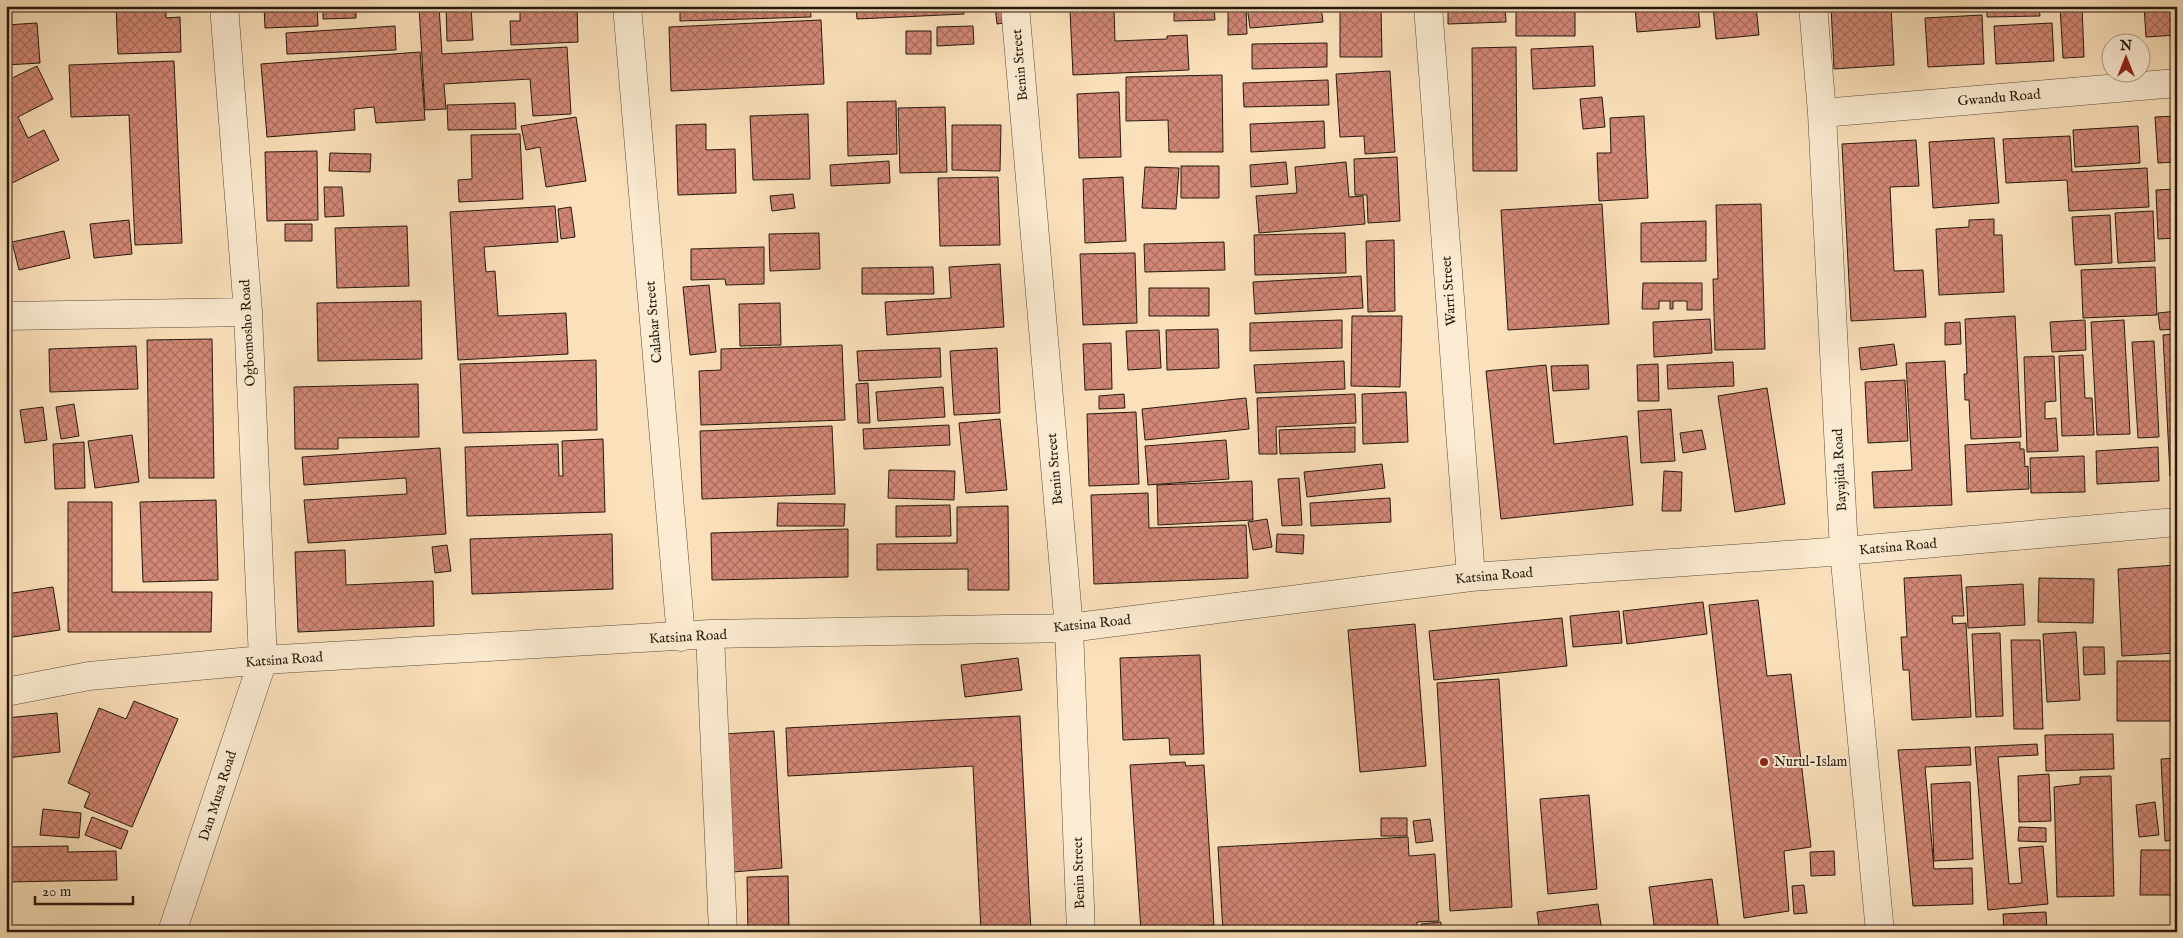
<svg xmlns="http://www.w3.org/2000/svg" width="2183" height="938" font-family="'IM FELL English',serif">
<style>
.building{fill:url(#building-cross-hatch);stroke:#25190d}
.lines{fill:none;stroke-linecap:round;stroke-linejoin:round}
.minor-casing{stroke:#5a4b38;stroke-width:29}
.minor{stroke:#fcecd3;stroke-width:28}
.poi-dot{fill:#8f2418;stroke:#fcecd3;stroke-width:2}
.labels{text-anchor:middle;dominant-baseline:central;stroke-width:4;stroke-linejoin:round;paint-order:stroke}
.street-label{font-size:14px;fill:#25190d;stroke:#fcecd3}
.poi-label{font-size:14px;fill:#25190d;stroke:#fcecd3;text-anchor:start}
</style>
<defs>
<pattern id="building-cross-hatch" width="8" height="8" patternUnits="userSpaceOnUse" patternTransform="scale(1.25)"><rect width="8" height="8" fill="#d38877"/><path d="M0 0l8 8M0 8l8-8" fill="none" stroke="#ab6e60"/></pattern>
</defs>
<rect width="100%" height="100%" fill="#fbe1bb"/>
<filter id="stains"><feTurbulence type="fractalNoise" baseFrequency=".004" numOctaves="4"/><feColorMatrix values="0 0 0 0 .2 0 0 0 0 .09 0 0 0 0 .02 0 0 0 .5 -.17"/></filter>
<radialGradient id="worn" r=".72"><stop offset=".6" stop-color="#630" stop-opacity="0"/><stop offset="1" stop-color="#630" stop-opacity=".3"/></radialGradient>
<path class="building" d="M116,6H166V18L180,17L181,52L118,54Z
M264,6H317L318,26L265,28Z
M323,6H356V18L323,19Z
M419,6H439L442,54L567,47L571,114L533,116L530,79L444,84L446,109L425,110Z
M446,6H471L473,40L447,41Z
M520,6H577L578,42L511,45L510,21H520Z
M680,6H810L811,17L680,21Z
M856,6H963L964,14L857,19Z
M995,6H1009L1010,22L997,24Z
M1174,6H1214L1215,20L1174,21Z
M1228,6H1246L1247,34L1228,35Z
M1247,6H1321L1323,22L1250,28Z
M1340,6H1381L1382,57H1340Z
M1448,6H1505L1506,22L1448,24Z
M1516,6H1575V36H1516Z
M1635,6H1698L1700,27L1637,32Z
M1713,6H1756L1759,35L1716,39Z
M1831,6H1891L1894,65L1834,69Z
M1987,6H2055L2039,7L2040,16L1987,17Z
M2060,6H2082L2084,57L2063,58Z
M2144,6H2177V35L2146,37Z
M1114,8L1115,41L1167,39V36L1187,35L1189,70L1073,75L1070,10Z
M1982,15L1984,64L1928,67L1925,18Z
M821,20L824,84L671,91L669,27Z
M37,23L40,63L6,65V25Z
M2052,23L2054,61L1996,64L1994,26Z
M395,26L396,50L287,54L286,33Z
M973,26L974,44L937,46V27Z
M906,31H931V54H906Z
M1327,43V67L1252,69V44Z
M1593,46L1595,86L1533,89L1531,49Z
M1516,47L1517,171H1473L1472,48Z
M420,52L425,120L376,123L374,107L354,109L355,130L267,137L261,64Z
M174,61L182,243L135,245L129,115L71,117L69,65Z
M37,66L53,99L18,117L28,138L44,130L59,160L6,186V81Z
M1390,71L1395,152L1365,154L1364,136L1340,137L1336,74Z
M1222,75L1223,152H1169L1168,120L1126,121V77Z
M1328,80L1329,105L1244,107L1243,83Z
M1119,92L1121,157L1079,158L1077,94Z
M1602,97L1605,127L1583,129L1580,99Z
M896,101L897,154L848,156L847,102Z
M515,103L516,129L448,130L447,105Z
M945,107L947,172L900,173L898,108Z
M808,114L810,179L753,180L750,116Z
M1644,116L1648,198L1599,201L1597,153H1611L1610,118Z
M2177,116V162L2158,163L2155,117Z
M576,117L586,181L546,187L540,147L526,150L521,126Z
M1324,121L1325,148L1251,152L1250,124Z
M706,124V150L735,149L736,193L678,195L676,125Z
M952,125H1001L1000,171L952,170Z
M2138,126L2140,163L2075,167L2073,130Z
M520,134L523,199L459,202L458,180L472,179L471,135Z
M2070,136L2072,172L2147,168L2149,207L2069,211L2067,180L2006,183L2003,139Z
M1994,138L1999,203L1933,208L1929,142Z
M1916,140L1919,186L1890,187L1894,271L1923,270L1926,317L1851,321L1842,144Z
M317,151L318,220L267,221L265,152Z
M330,153L371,154L370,172L329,171Z
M1397,157L1400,221L1368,223L1367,195H1355L1354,159Z
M889,161L890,183L831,186L830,165Z
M1286,162L1288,184L1251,187L1250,165Z
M1346,162L1349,197L1363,196L1365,224L1259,233L1256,196L1297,193L1295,167Z
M1181,166H1219V198H1181Z
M1145,167L1179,168L1176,209L1142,208Z
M998,177L1000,245L940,246L938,178Z
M1123,177L1126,241L1085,243L1083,179Z
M324,187H342L344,216L325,217Z
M2177,189V238L2158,239L2156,190Z
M793,194L795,208L772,211L770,196Z
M1602,204L1609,324L1508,330L1501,210Z
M1761,204L1765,349L1715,350L1713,279H1718L1716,205Z
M555,206L558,242L484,247L486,272L495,271L498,316L566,313L568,354L458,360L450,212Z
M571,207L575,237L561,239L558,209Z
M2153,211L2155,261L2118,263L2115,213Z
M2110,215L2112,263L2075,265L2072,217Z
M1994,219V235H2002L2004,292L1939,295L1936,229L1969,227V220Z
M129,220L132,254L94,258L90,224Z
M1706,221V261L1641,262V223Z
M285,224H312V241H285Z
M407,226L409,286L337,288L335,228Z
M64,231L70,258L19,270L12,242Z
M819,233L820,269L770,271L769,234Z
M1345,233L1346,273L1255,275L1254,235Z
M1394,240L1395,311L1368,312L1366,241Z
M1224,242L1225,270L1145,272L1144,244Z
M764,247V284L726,285L725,279L691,280V249Z
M1135,253L1137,323L1083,325L1080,254Z
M1000,264L1004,327L887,335L885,302L951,298L949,267Z
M933,267L934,294H862V268Z
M2155,267L2157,315L2083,318L2081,270Z
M1361,276L1363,308L1255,314L1253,282Z
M1643,283H1702V310H1687V301H1673V309H1670V301H1659V309H1642Z
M709,285L716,352L690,355L683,287Z
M1149,288H1209V316H1149Z
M421,301L422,359L318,361L317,303Z
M780,303L781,345L740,346L739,304Z
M2177,311V329L2160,330L2158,313Z
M1352,316H1402L1400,387L1351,386Z
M2015,316L2021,437L1971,439L1969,400H1965L1964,374H1967L1965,319Z
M1710,319L1712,353L1654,357L1653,322Z
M1342,320V348L1250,351V323Z
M2085,320L2086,350L2052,352L2050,322Z
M2124,320L2130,434L2097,435L2091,322Z
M1960,322L1961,344L1945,345V323Z
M1218,329L1219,368L1167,370L1166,330Z
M1159,330L1161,368L1128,370L1126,331Z
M2177,334V476H2170L2163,335Z
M212,339L214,478H149L147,340Z
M2154,341L2159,437L2138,438L2132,342Z
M1111,343L1112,389L1085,390L1083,344Z
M1894,344L1897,365L1861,370L1859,348Z
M842,345L845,420L701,425L699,371L721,370V349Z
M136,346L138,389L50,392L49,349Z
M940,348L941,377L859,381L857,351Z
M997,348L1000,413L954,415L950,351Z
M2083,355L2085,398H2092L2094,435L2062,436L2059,356Z
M2054,356L2056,401L2045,402V419L2056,418L2058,451L2027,452L2024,357Z
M596,360L597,430L463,433L460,364Z
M1344,361L1345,389L1256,393L1254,365Z
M1945,361L1952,505L1874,508L1872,472L1912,470L1906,363Z
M1733,362L1734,386L1668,389L1667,365Z
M1658,364L1659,401H1638L1637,365Z
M1546,365L1554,444L1627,436L1633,505L1501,519L1486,371Z
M1588,365L1589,389L1553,391L1551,366Z
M1905,380L1908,441L1868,443L1865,382Z
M868,383L870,423H858L856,384Z
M418,384L419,437L338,438V449H295L294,387Z
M943,387L945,417L878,421L876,392Z
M1767,388L1785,504L1735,512L1718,396Z
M1406,392L1408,442L1363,444L1362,394Z
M1124,394L1125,408L1099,409V396Z
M1355,394L1356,423L1276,427L1277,454H1259L1257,398Z
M1246,398L1249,429L1145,440L1142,409Z
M74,404L79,436L61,439L56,407Z
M43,407L47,440L25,443L20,410Z
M1671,409L1675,461L1641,463L1638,411Z
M1136,412L1139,484L1089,486L1087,414Z
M1000,419L1007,490L966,493L959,423Z
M949,425L950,445L864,449L863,429Z
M832,426L835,494L702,499L700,431Z
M1355,427V452L1280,454L1279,430Z
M1702,430L1706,449L1683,453L1680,433Z
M132,435L139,482L95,488L88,441Z
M603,439L605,512L467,516L465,447L558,444L559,476H563L562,441Z
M1226,440L1229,479L1148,485L1145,446Z
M84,442L85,488L55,489L53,444Z
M2020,442V449H2024L2025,467L2028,466L2029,489L1967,492L1965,445Z
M2158,447L2159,481L2097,484L2096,451Z
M440,448L446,534L308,543L304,500L407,494L406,478L304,485L302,457Z
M2084,456L2085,492L2031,493L2030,458Z
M1382,464L1385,488L1307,497L1304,472Z
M889,470L955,471L954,500L888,498Z
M1664,471L1682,472L1681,511H1662Z
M1299,478L1302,525L1282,526L1278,479Z
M1252,481L1253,520L1158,525L1157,485Z
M1148,493L1149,528L1246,525L1248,578L1094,584L1091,495Z
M1390,498L1391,522L1311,526L1310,503Z
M216,500L218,580L143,582L140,502Z
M68,502H112V592H212L211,632H68Z
M778,503L845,504L844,526H777Z
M950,505L951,536L896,537V506Z
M1008,506L1009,590H968V569L877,570V544L957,543V507Z
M1267,519L1272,547L1253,550L1248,522Z
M848,529V577L712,580L711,533Z
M612,534L613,589L472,594L470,539Z
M1277,534L1304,535L1303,554L1276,552Z
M447,545L451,571L435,573L432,547Z
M345,550L346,585L433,581L434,626L298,632L295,552Z
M2177,565V653L2122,656L2118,569Z
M1961,575L1964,616H1952L1953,624L1966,623L1971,717L1912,720L1909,670H1903L1901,637H1907L1904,578Z
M2039,578L2094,579L2093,623L2038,622Z
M2023,584L2025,625L1968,628L1966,587Z
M53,587L60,630L6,638V594Z
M1758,600L1767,676L1791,674L1811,847L1784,851L1789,911L1744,918L1709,605Z
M1703,602L1707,634L1627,644L1623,611Z
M1619,611L1622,643L1573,647L1570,616Z
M1562,618L1567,666L1434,680L1429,631Z
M1415,624L1426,766L1360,772L1348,630Z
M2076,632L2080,700L2047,702L2043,634Z
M2000,633L2003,716L1976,717L1972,634Z
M2011,640H2040L2043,729H2014Z
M2083,647H2104L2105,674L2084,675Z
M1200,655L1204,754L1170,755L1169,738L1123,740L1120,658Z
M1018,658L1022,690L965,697L961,665Z
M2117,661H2177V721H2117Z
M1499,679L1512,907L1450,911L1437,683Z
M134,701L178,719L132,827L84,807L90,793L68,783L99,708L126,719Z
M57,713L60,752L6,758V718Z
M1020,716L1031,932H981L973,766L788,776L786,728Z
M774,731L782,868L733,872L724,734Z
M2113,734L2114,769L2046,771L2045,735Z
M2037,744L2038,755L1998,757L2009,884L2022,883L2019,848L2043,846L2048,904L1988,910L1975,747Z
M1970,747L1971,765L1925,767L1934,869L1972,868L1973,904L1913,906L1898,750Z
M2177,758V840L2165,841L2161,759Z
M1185,762L1186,766L1204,765L1214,925L1198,926V932H1141L1130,765Z
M2049,774L2051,821L2019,822L2018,776Z
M2111,776L2114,896L2057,897L2054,787L2080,784V777Z
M1970,782L1973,859L1934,861L1931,784Z
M1589,795L1597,889L1548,894L1540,799Z
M2155,802L2159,835L2139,837L2136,805Z
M43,809L81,813L79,838L40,835Z
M92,817L128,831L121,849L85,835Z
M1381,818H1407V836H1381Z
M1430,819L1433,841L1416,843L1413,821Z
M2019,827L2046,828V842L2018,841Z
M1408,837L1409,856L1435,854L1439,921L1417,922V932H1223L1218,847Z
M68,846V852L116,851L117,880L6,882V847Z
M2141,850H2177V895H2140Z
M1834,851L1835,875L1811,876L1810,852Z
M788,876L789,932H748L747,877Z
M1712,879L1719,932H1655L1649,887Z
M1804,885L1807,913L1794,914L1792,886Z
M1598,904L1602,932H1518V930L1539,927L1537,912Z
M2046,912L2047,932H2004L2003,914Z
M1441,922V932H1422L1421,924Z"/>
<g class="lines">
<defs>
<path id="minor" d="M627,6L681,637
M1015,6L1069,628L1081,932
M1428,6L1471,577
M1813,6L1822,113L1844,551L1880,932
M1822,113L2177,83
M6,316L248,312
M710,634L723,932
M6,692L89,676L263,660L710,634L1069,628L1471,577L1844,551L2177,522
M172,932L263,660L248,312L224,6"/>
</defs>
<use href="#minor" class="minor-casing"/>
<use href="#minor" class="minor"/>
</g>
<circle class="poi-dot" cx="1764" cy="762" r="5"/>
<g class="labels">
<g class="street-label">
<text transform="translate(1020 65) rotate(-95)">Benin Street</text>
<text transform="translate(1999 98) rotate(-5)">Gwandu Road</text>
<text transform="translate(1449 291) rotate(-94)">Warri Street</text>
<text transform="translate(654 322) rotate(-95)">Calabar Street</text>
<text transform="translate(248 333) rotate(-93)">Ogbomosho Road</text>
<text transform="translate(1055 469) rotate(-95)">Benin Street</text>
<text transform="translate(1840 470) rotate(-93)">Bayajida Road</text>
<text transform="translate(1898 547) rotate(-5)">Katsina Road</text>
<text transform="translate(1494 576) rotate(-5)">Katsina Road</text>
<text transform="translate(1092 624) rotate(-6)">Katsina Road</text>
<text transform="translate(688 637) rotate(-3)">Katsina Road</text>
<text transform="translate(284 660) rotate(-4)">Katsina Road</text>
<text transform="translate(218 796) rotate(-72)">Dan Musa Road</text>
<text transform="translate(1079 873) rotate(-92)">Benin Street</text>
</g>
<g class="poi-label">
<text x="1774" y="762">Nurul-Islam</text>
</g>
</g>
<rect width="2183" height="938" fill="none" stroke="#fbe1bb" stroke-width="25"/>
<rect x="8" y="8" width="2168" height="923" fill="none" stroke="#25190d" stroke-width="2.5"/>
<rect x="12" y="12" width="2158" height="913" fill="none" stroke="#25190d"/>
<g transform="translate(2126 58)"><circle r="24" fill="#fcecd3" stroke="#a69884"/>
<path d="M0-4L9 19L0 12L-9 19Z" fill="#8f2418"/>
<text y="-8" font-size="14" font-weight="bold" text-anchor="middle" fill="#25190d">N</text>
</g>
<path d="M35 896v8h98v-8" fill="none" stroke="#25190d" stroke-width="2.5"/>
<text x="42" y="896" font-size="15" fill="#25190d" stroke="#fcecd3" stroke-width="4" paint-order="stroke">20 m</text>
<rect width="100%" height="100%" filter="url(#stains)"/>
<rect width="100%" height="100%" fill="url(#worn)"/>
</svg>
